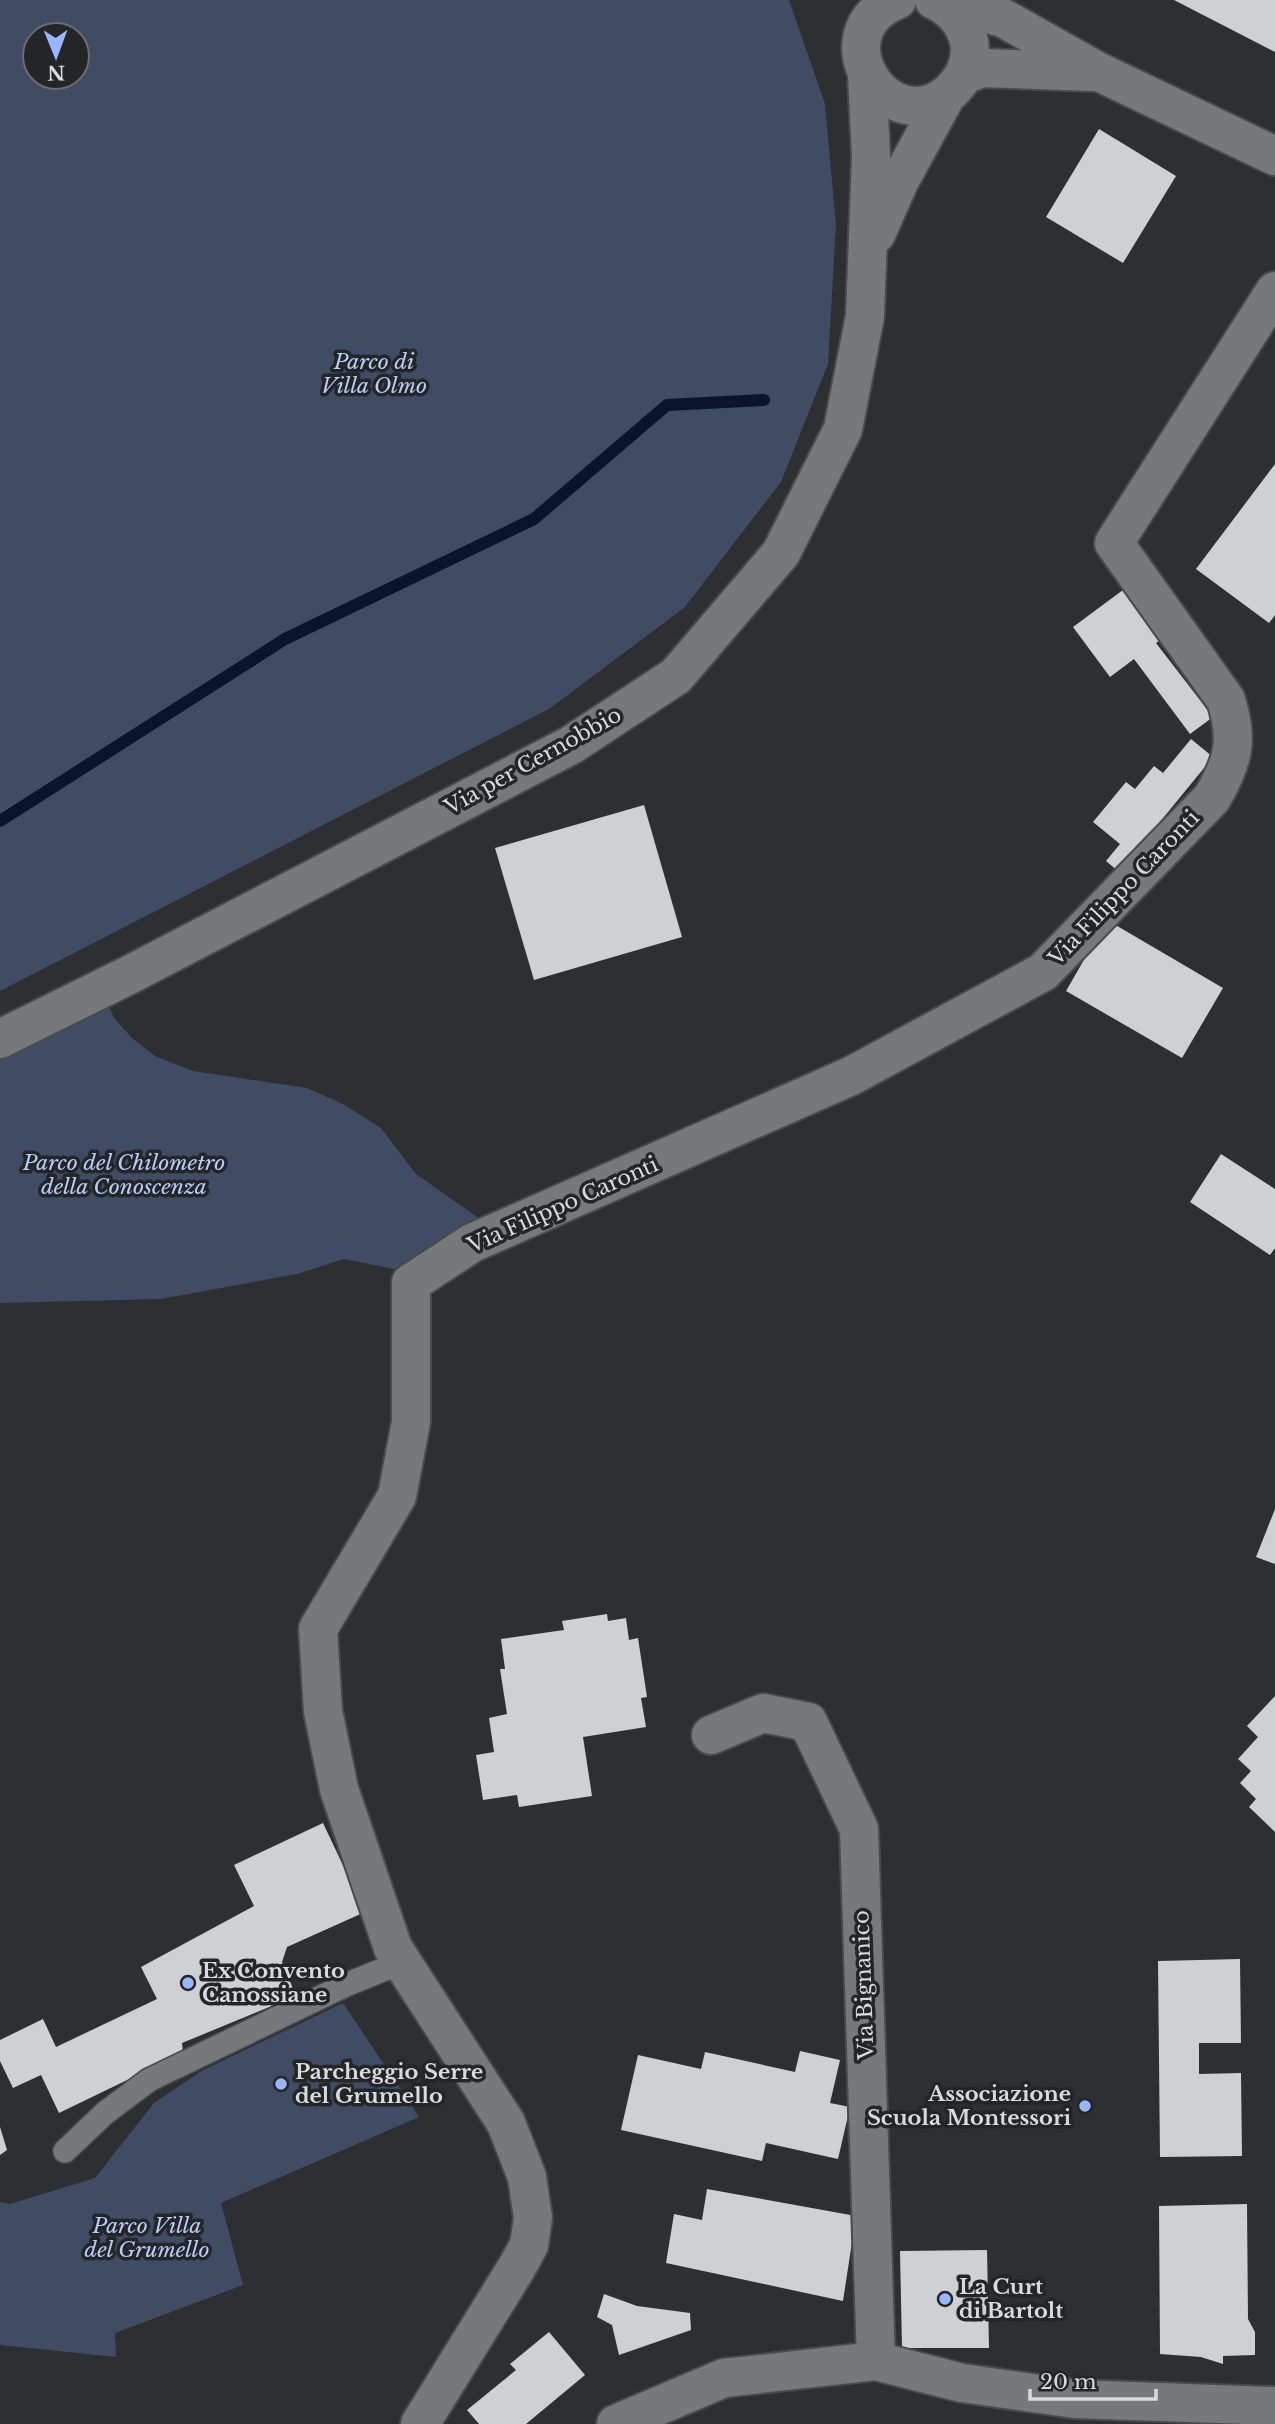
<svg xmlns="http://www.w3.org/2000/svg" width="1275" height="2424" font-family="'Libre Baskerville',serif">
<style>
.green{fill:#404b64;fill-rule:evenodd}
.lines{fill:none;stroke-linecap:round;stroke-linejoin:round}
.stream{stroke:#0a142d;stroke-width:12}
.building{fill:#ced0d4}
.service-casing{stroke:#494a4c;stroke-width:26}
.minor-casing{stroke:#494a4c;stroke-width:42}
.tertiary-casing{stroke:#494a4c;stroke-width:42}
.secondary-casing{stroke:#494a4c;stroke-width:42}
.service{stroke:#76787b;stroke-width:23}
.minor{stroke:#76787b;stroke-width:38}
.tertiary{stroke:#76787b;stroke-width:38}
.secondary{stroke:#76787b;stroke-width:38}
.poi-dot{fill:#97b6fd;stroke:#242528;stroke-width:2.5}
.labels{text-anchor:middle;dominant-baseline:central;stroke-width:7;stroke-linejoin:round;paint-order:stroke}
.park-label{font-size:21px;font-style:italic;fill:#b9cdf9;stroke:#242528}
.street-label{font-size:21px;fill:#d9dadc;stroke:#242528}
.poi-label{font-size:21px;font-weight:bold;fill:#d9dadc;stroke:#242528;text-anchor:start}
</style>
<rect width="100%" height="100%" fill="#2d2f32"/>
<path class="green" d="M0,0H789L825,104L836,225L828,364L781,482L684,608L549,709L0,991ZM35,35H77V77H35Z
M108,1004L114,1018L131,1037L155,1056L193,1071L307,1088L343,1104L381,1128L416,1174L483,1221L399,1270L344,1259L297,1274L161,1299L0,1303V1057Z
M343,2003L419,2117L221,2203L243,2285L115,2333L116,2357L0,2345V2202L10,2204L95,2178L154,2103L203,2070Z"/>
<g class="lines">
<path class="stream" d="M0,821L285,639L534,519L667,405L764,400"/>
</g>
<path class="building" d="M1174,0H1275V52Z
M1099,129L1176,176L1123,263L1046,217Z
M1275,464V615L1269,623L1196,569Z
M1127,587L1163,638L1156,643L1213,717L1190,734L1134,659L1110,677L1073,627Z
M1191,739L1213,757L1119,872L1106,861L1120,844L1093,822L1126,782L1135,789L1154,766L1163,773Z
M644,805L682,937L534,980L495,848Z
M1107,920L1223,988L1182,1058L1066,991Z
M1221,1154L1275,1189V1248L1270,1255L1190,1202Z
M1275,1509V1564L1256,1557Z
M607,1614L608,1621L626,1618L629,1640L638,1638L647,1697L641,1698L646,1727L583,1737L592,1796L519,1807L517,1795L483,1800L476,1755L494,1752L489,1718L507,1714L500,1669H505L501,1639L564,1630L562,1621Z
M1275,1696V1832L1249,1807L1256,1799L1240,1783L1251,1771L1238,1759L1258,1737L1247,1726Z
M323,1823L365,1912L287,1947L282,1962L296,1996L182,2043L183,2053L59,2113L41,2075L13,2088L0,2061V2040L43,2019L56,2047L157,1999L141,1967L254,1906L234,1865Z
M1240,1959L1241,2043H1199V2074L1241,2073L1242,2156L1160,2157L1158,1961Z
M800,2051L840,2060L830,2103L850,2107L838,2159L766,2143L762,2161L621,2130L638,2055L701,2069L705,2052L795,2072Z
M0,2127L7,2150L0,2155Z
M707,2189L856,2216L843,2301L666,2263L674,2214L702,2220Z
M1247,2204L1248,2319L1255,2332V2355L1223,2356V2364L1201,2357L1160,2354L1159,2206Z
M987,2250L989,2348H902L900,2251Z
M604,2294L637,2306L690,2313L691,2330L619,2355L612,2325L597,2317Z
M549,2332L585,2375L526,2424H479L467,2410L516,2370L510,2364Z"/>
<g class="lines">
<defs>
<path id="service" d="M65,2151L105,2113L149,2080L348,1984L402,1962"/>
<path id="minor" d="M711,1735L763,1713L808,1722L859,1829L876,2361
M420,2424L517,2267L529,2245L533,2218L527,2177L506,2123L393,1948L339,1789L323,1711L318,1629L397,1496L411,1422V1283L472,1243L851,1076L1043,972L1212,798C1233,762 1239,741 1226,700L1114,543L1275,291
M616,2424L724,2378L876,2361L962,2383L1075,2399L1275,2406"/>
<path id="tertiary" d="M935,0L1003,18L1099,72L1275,156
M964,75L982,68L1093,72"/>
<path id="secondary" d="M897,0C816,33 889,145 950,92C962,81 970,66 970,50C969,27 954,9 934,0
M876,234L899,182L946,96
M0,1039L131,974L571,745L676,676L781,553L843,429L865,316L871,156L867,76"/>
</defs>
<use href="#service" class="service-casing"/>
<use href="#minor" class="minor-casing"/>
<use href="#tertiary" class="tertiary-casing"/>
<use href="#secondary" class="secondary-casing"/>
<use href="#service" class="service"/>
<use href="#minor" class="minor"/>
<use href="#tertiary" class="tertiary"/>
<use href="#secondary" class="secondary"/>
</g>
<g class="poi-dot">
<circle cx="188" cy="1983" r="7"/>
<circle cx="281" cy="2084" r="7"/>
<circle cx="1085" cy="2106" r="7"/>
<circle cx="945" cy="2299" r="7"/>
</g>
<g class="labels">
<g class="park-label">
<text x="374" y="362">Parco di<tspan x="374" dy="24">Villa Olmo</tspan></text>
<text x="124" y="1163">Parco del Chilometro<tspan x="124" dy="24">della Conoscenza</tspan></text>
<text x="147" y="2226">Parco Villa<tspan x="147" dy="24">del Grumello</tspan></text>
</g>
<g class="street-label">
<text transform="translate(533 761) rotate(-29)">Via per Cernobbio</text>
<text transform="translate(1124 888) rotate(-46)">Via Filippo Caronti</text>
<text transform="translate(563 1205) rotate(-24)">Via Filippo Caronti</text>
<text transform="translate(864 1985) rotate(-92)">Via Bignanico</text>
</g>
<g class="poi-label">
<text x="202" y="1971">Ex Convento<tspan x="202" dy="24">Canossiane</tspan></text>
<text x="295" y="2072">Parcheggio Serre<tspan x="295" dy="24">del Grumello</tspan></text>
<text x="1071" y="2094" text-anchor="end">Associazione<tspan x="1071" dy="24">Scuola Montessori</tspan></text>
<text x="959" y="2287">La Curt<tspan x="959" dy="24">di Bartolt</tspan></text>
</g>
</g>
<g transform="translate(56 56) rotate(179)"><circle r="33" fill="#242528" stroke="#6c6d70" stroke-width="2"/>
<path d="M0-5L12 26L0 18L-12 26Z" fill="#97b6fd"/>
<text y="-10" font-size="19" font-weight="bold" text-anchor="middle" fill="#d9dadc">N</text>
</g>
<path d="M1030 2389v10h126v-10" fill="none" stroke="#d9dadc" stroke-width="3.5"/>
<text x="1040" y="2389" font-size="21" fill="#d9dadc" stroke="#242528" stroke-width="5" paint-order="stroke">20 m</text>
</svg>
